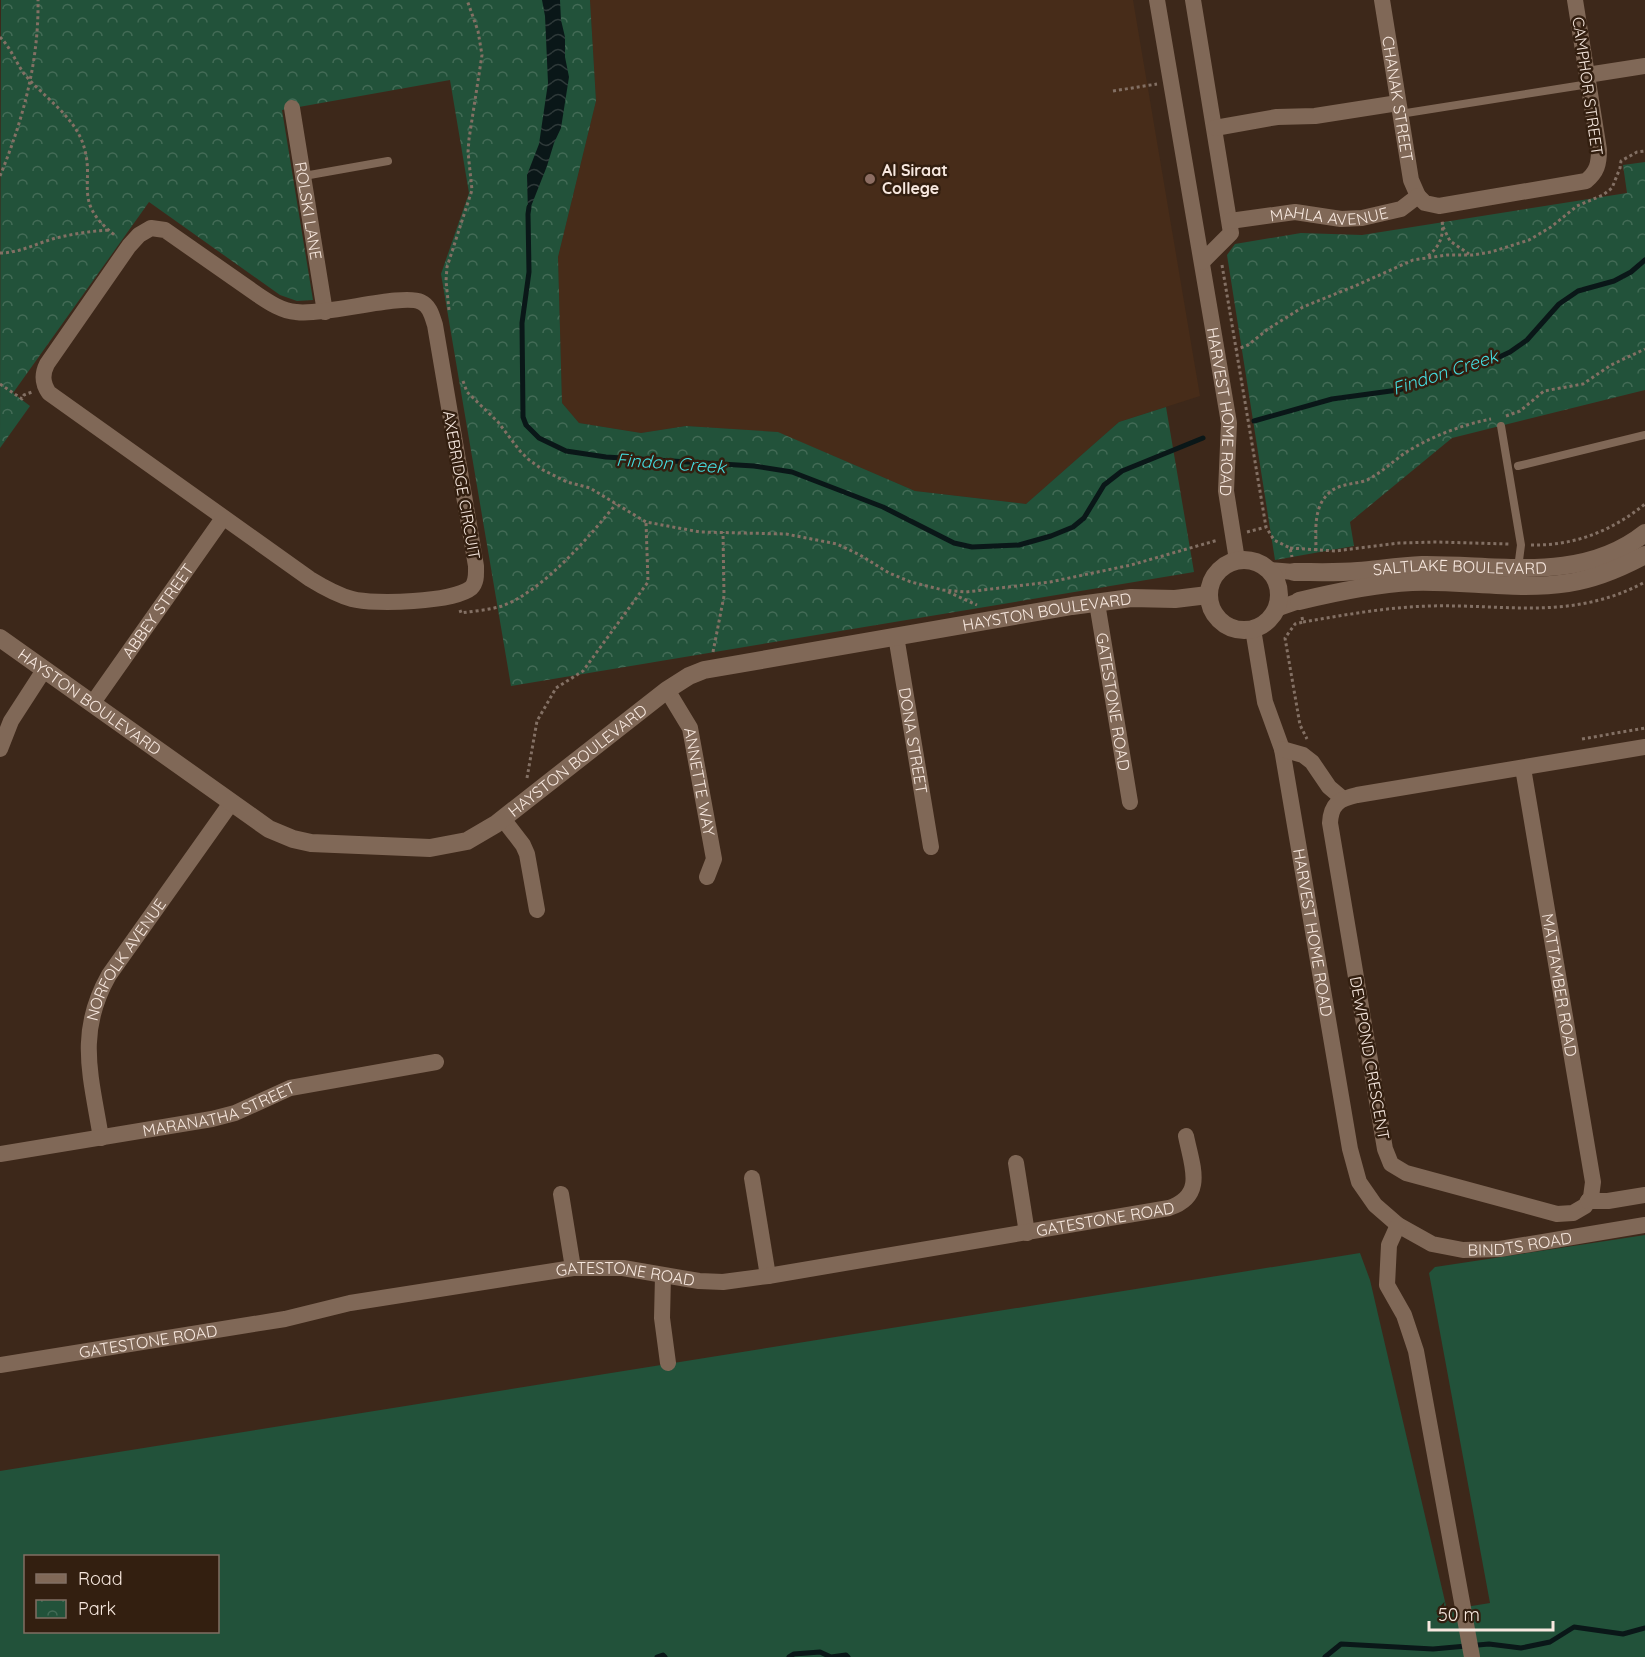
<svg xmlns="http://www.w3.org/2000/svg" width="1645" height="1657" font-family="Quicksand,sans-serif">
<style>
.built{fill:#472c19}
.grass{fill:#22523a;fill-rule:evenodd}
.park{fill:url(#park-crowns)}
.water{fill:url(#water-waves)}
.lines{fill:none;stroke-linecap:round;stroke-linejoin:round}
.stream{stroke:#0a1718;stroke-width:5}
.path{stroke:#837064;stroke-width:3;stroke-dasharray:3 3;stroke-linecap:butt}
.lane{stroke:#806857;stroke-width:8}
.street{stroke:#806857;stroke-width:16}
.secondary{stroke:#806857;stroke-width:18}
.education-dot{fill:#8d6e63;stroke:#331f10;stroke-width:2}
.labels{text-anchor:middle;dominant-baseline:central;stroke-width:5;stroke-linejoin:round;paint-order:stroke}
.street-label{font-size:16px;fill:#f7e8df;stroke:#331f10}
.poi-label{font-size:16px;font-weight:bold;fill:#f7e8df;stroke:#331f10;text-anchor:start}
.water-label{font-size:18px;font-style:italic;fill:#44dee1;stroke:#331f10}
</style>
<defs>
<pattern id="park-crowns" width="20" height="18" patternUnits="userSpaceOnUse" patternTransform="scale(1.5)"><rect width="20" height="18" fill="#22523a"/><path d="M2 6a3 3 0 1 1 6 0M12 15a3 3 0 1 1 6 0" fill="none" stroke="#436b56"/></pattern>
<pattern id="water-waves" width="16" height="10" patternUnits="userSpaceOnUse" patternTransform="scale(1.5)"><rect width="16" height="10" fill="#0a1718"/><path d="M0 5q4-4 8 0t8 0" fill="none" stroke="#2e3939"/></pattern>
</defs>
<rect width="100%" height="100%" fill="#3d281a"/>
<path class="built" d="M590,0H1133L1200,396L1119,422L1026,504L915,491L777,432L686,426L641,433L579,423L562,403L558,257L596,101Z"/>
<path class="grass" d="M1645,1235V1657H0V1471L1360,1253L1370,1280L1447,1610L1490,1603L1429,1273L1435,1267ZM26,1556H218V1632H26Z"/>
<path class="park" d="M1,0H590L596,101L558,257L562,403L579,423L641,433L686,426L778,432L915,491L1026,504L1119,422L1166,407L1194,572L511,686L441,274L469,193L450,80L282,110L313,300L297,301L280,295L149,202L13,393L30,406L0,448Z
M1645,162V390L1452,438L1350,522L1354,546L1275,560L1227,255L1235,244L1301,233L1362,235L1627,193L1623,165Z"/>
<path class="water" d="M542,0H560L561,20L565,37V57L569,77L561,128L554,143L547,166L528,214L527,175L539,144L548,83L545,16Z"/>
<g class="lines">
<path class="stream" d="M529,207L528,214L529,272L522,323L523,417L526,425L539,438L566,451L606,457L754,466L792,472L883,507L954,543L972,547L1019,545L1051,536L1073,527L1084,518L1104,485L1122,471L1203,438
M1254,421L1332,399L1398,390L1493,360L1510,352L1527,340L1559,304L1578,291L1614,281L1631,272L1645,260
M657,1657L663,1655L665,1657
M789,1657L794,1654L820,1652L831,1657L846,1655L848,1657
M1325,1657L1341,1644L1433,1649L1489,1644L1521,1648L1550,1642L1574,1627L1623,1634L1645,1628"/>
<path class="path" d="M0,37C11,48 16,63 25,75C44,97 71,114 82,141C98,183 69,200 116,236
M1113,91L1157,84
M0,176C23,120 39,61 38,0
M1443,227L1450,241L1469,254
M0,253C20,253 37,243 56,238C73,234 91,231 109,230
M1428,256C1440,246 1444,236 1442,220
M1222,265L1266,527L1274,540L1290,548L1292,557
M449,310L446,281L447,267L472,190L468,152L469,139L482,55L478,31L467,0
M1235,350L1248,345L1268,329L1303,307L1355,286L1413,260L1447,255H1473L1491,252L1529,240L1551,227L1577,206L1603,195L1612,188L1620,168L1621,161L1637,152L1645,151
M463,381L467,392L498,422L520,451L528,459L543,470L567,482L590,488L646,522L700,532L786,534L837,544L860,555L889,573L911,582L943,590L966,592L1050,582L1131,565L1218,540
M0,384L22,399L24,395L32,392
M1506,416L1520,411L1544,391L1583,384L1611,365L1645,349
M1247,532L1266,527
M1531,545C1574,546 1612,531 1645,504
M1290,548L1335,551L1399,543L1435,542L1510,544
M1316,551C1316,532 1313,508 1328,494C1338,483 1354,485 1367,480C1381,473 1392,462 1405,453C1430,437 1461,425 1491,419
M948,592L977,605
M460,610L461,613C474,611 489,610 502,606C543,591 589,537 616,504
M1302,617L1303,622L1295,624L1285,638L1300,725L1307,739
M1303,622C1345,615 1387,607 1430,606C1508,604 1572,621 1645,582
M713,652L724,596L723,532
M1582,739L1645,728
M527,778L537,721L556,688L583,671L648,582L646,522"/>
<path class="lane" d="M1400,114L1589,84
M304,176L388,161
M1501,426L1521,545L1518,568
M1518,466L1645,435"/>
<g class="street">
<path id="s1" d="M1157,0L1229,423L1226,491L1237,560"/>
<path d="M1193,0L1231,233L1202,262"/>
<path id="s2" d="M1382,0L1411,180L1418,196"/>
<path d="M1587,75L1645,66"/>
<path id="s3" d="M292,108L325,312"/>
<path d="M1215,128L1277,117L1315,116L1398,103"/>
<path id="s4" d="M1230,221L1295,212L1341,219L1362,218L1401,209L1418,196L1425,203L1439,206L1586,181C1597,172 1599,164 1599,150L1575,0"/>
<path d="M151,228L165,230L258,295C270,303 282,311 296,312C326,316 402,293 421,302C430,306 432,316 435,325L476,566C476,574 477,582 471,588C454,602 374,605 352,599C337,595 323,587 310,579L49,393C42,383 42,374 47,364L129,246L139,235Z"/>
<path d="M1269,570L1294,572"/>
<path id="s5" d="M1097,603L1130,802"/>
<path d="M1276,609L1299,601"/>
<path id="s6" d="M1253,629L1265,702L1282,749L1350,1149L1359,1182L1375,1205L1398,1225L1432,1244L1463,1250L1500,1249L1645,1225"/>
<path id="s7" d="M896,636L931,847"/>
<path id="s8" d="M667,690L690,728L714,859L707,877"/>
<path id="s9" d="M92,704L223,518"/>
<path d="M0,749L11,721L44,670"/>
<path d="M1282,749L1303,755L1312,762L1329,787L1342,798"/>
<path id="s10" d="M1523,768L1593,1182L1591,1197L1585,1206L1573,1213L1557,1214L1406,1173L1391,1164L1385,1149L1330,823C1331,804 1339,799 1357,795L1645,747"/>
<path d="M503,819L523,845L527,854L537,910"/>
<path id="s11" d="M101,1138C91,1076 76,1033 109,975L231,803"/>
<path id="s12" d="M0,1154L212,1119L235,1113L290,1088L436,1062"/>
<path d="M1016,1163L1027,1233"/>
<path d="M752,1178L768,1276"/>
<path d="M561,1194L573,1268"/>
<path d="M1588,1201H1608L1645,1195"/>
<path d="M1398,1225L1389,1245L1387,1285L1404,1315L1416,1351L1472,1657"/>
<path d="M663,1276L662,1318L668,1363"/>
<path id="s13" d="M0,1365L285,1319L350,1303L573,1268H623L699,1281L723,1282L768,1276L1169,1208C1206,1196 1192,1166 1186,1136"/>
</g>
<g class="secondary">
<circle cx="1244" cy="595" r="35"/>
<path id="s14" d="M1294,572C1315,572 1337,573 1358,571C1380,569 1401,566 1422,565C1497,564 1581,584 1645,533"/>
<path d="M1299,601C1336,592 1374,584 1412,582C1464,580 1516,591 1568,583C1595,579 1621,568 1645,555"/>
<path id="s15" d="M0,638L269,829L293,839L311,843L430,848L467,841L496,824L667,690L689,676L704,670L1072,606L1131,598L1175,599L1208,595"/>
</g>
</g>
<circle class="education-dot" cx="870" cy="179" r="6"/>
<g class="labels">
<g class="street-label">
<text transform="translate(1588 86) rotate(82)">CAMPHOR STREET</text>
<text stroke="none"><textPath href="#s2" startOffset="100">CHANAK STREET</textPath></text>
<text stroke="none"><textPath href="#s3" startOffset="104">ROLSKI LANE</textPath></text>
<text stroke="none"><textPath href="#s4" startOffset="100">MAHLA AVENUE</textPath></text>
<text stroke="none"><textPath href="#s1" startOffset="417">HARVEST HOME ROAD</textPath></text>
<text transform="translate(462 485) rotate(80)">AXEBRIDGE CIRCUIT</text>
<text stroke="none"><textPath href="#s14" startOffset="166">SALTLAKE BOULEVARD</textPath></text>
<text stroke="none"><textPath href="#s9" startOffset="114">ABBEY STREET</textPath></text>
<text stroke="none"><textPath href="#s15" startOffset="1172">HAYSTON BOULEVARD</textPath></text>
<text stroke="none"><textPath href="#s15" startOffset="110">HAYSTON BOULEVARD</textPath></text>
<text stroke="none"><textPath href="#s5" startOffset="100">GATESTONE ROAD</textPath></text>
<text stroke="none"><textPath href="#s7" startOffset="106">DONA STREET</textPath></text>
<text stroke="none"><textPath href="#s15" startOffset="668">HAYSTON BOULEVARD</textPath></text>
<text stroke="none"><textPath href="#s8" startOffset="99">ANNETTE WAY</textPath></text>
<text stroke="none"><textPath href="#s6" startOffset="310">HARVEST HOME ROAD</textPath></text>
<text stroke="none"><textPath href="#s11" startOffset="189">NORFOLK AVENUE</textPath></text>
<text stroke="none"><textPath href="#s10" startOffset="220">MATTAMBER ROAD</textPath></text>
<text transform="translate(1370 1058) rotate(80)">DEWPOND CRESCENT</text>
<text stroke="none"><textPath href="#s12" startOffset="224">MARANATHA STREET</textPath></text>
<text stroke="none"><textPath href="#s13" startOffset="1120">GATESTONE ROAD</textPath></text>
<text stroke="none"><textPath href="#s6" startOffset="750">BINDTS ROAD</textPath></text>
<text stroke="none"><textPath href="#s13" startOffset="634">GATESTONE ROAD</textPath></text>
<text stroke="none"><textPath href="#s13" startOffset="150">GATESTONE ROAD</textPath></text>
</g>
<g class="poi-label">
<text x="882" y="170">Al Siraat<tspan x="882" dy="18">College</tspan></text>
</g>
<g class="water-label">
<text transform="translate(1445 372) rotate(-18)">Findon Creek</text>
<text transform="translate(671 463) rotate(4)">Findon Creek</text>
</g>
</g>
<rect x="24" y="1555" width="195" height="78" fill="#331f10" stroke="#816f63" stroke-width="1.5"/>
<rect x="36" y="1574" width="30" height="9" fill="#806857" stroke="#816f63" stroke-width="1.5"/>
<text x="78" y="1585" font-size="18" fill="#f7e8df">Road</text>
<rect x="36" y="1600" width="30" height="18" fill="url(#park-crowns)" stroke="#816f63" stroke-width="1.5"/>
<text x="78" y="1615" font-size="18" fill="#f7e8df">Park</text>
<path d="M1429 1621v9h124v-9" fill="none" stroke="#f7e8df" stroke-width="3"/>
<text x="1438" y="1621" font-size="18" fill="#f7e8df" stroke="#331f10" stroke-width="4.5" paint-order="stroke">50 m</text>
</svg>
